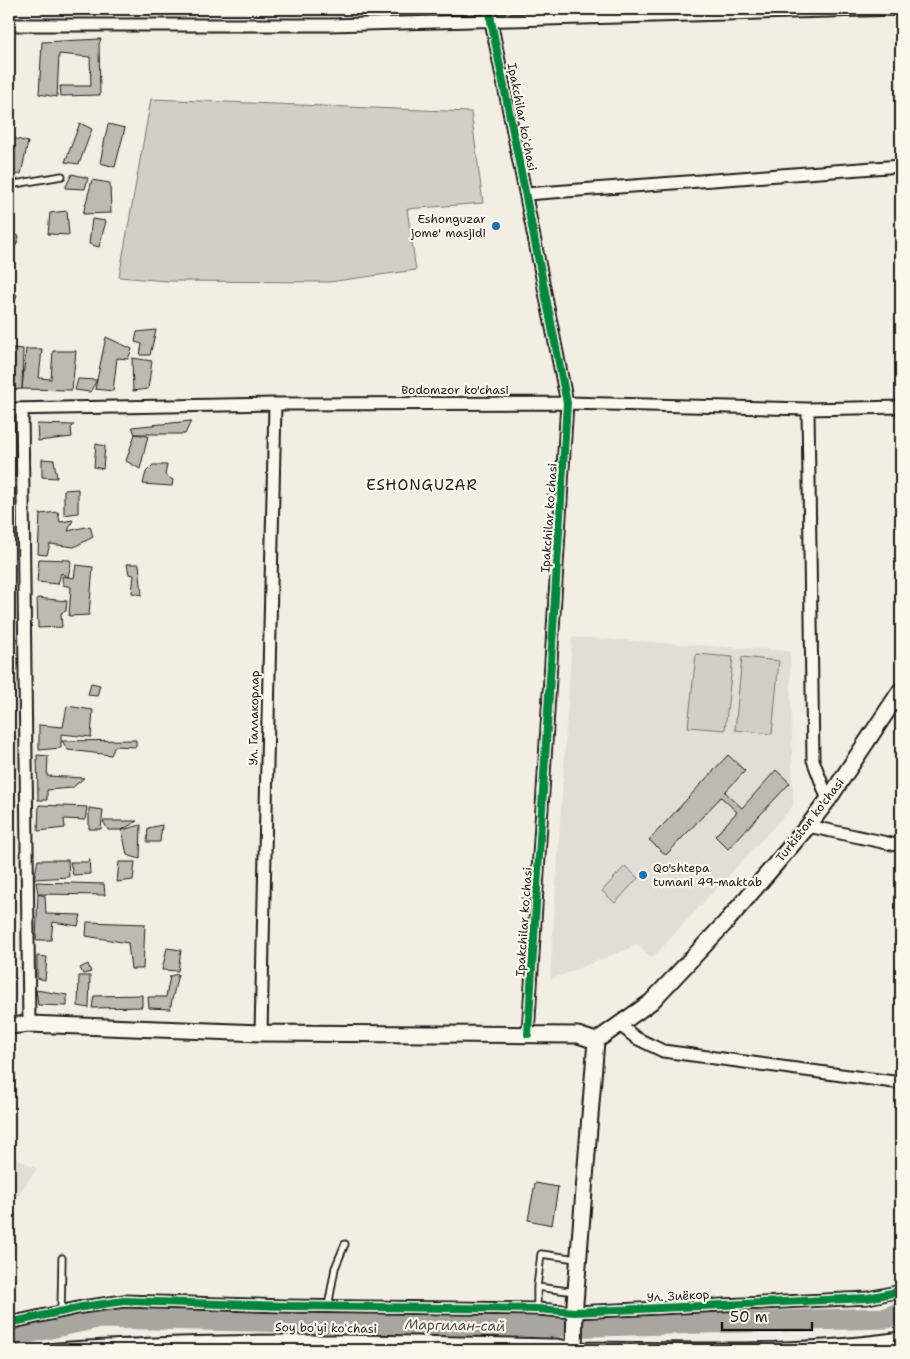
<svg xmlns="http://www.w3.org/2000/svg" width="910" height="1359" font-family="'Shantell Sans',sans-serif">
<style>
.built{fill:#e2ded5}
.green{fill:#d2cfc6;stroke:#777671}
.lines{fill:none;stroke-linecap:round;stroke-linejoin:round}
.river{stroke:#a9a6a0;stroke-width:21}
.building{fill:#bdbab1;stroke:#1c1c1c}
.service-casing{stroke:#1c1c1c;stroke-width:9}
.minor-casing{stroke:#1c1c1c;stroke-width:15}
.tertiary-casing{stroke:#1c1c1c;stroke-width:19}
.service{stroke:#fbf7ec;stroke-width:5.5}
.minor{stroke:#fbf7ec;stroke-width:11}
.tertiary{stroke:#fbf7ec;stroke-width:15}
.cycleway-casing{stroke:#fbf7ec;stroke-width:11}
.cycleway{stroke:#00873e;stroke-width:8}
.poi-dot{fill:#1f6fb2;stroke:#fbf7ec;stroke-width:2}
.labels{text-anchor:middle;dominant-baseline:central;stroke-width:4.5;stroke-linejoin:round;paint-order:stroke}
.street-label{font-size:12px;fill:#1c1c1c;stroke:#fbf7ec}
.poi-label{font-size:12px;fill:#1c1c1c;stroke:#fbf7ec;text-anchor:end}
.water-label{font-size:14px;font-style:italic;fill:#545351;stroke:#fbf7ec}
.quarter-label{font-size:15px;letter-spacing:1px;fill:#1c1c1c;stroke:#fbf7ec}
</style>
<rect width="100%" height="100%" fill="#f2eee4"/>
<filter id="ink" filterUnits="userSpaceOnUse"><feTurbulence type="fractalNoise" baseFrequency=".02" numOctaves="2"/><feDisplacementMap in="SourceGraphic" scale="10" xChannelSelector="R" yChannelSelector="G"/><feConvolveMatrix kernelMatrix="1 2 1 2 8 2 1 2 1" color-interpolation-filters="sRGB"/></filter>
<g filter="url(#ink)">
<path class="built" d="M572,637L790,651L793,806L652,958L637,945L550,980Z
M9,1154L37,1169L9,1208Z"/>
<path class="green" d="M151,99L471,112L483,203L407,209L416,270L329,282L167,281L119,277Z
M696,654L733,657L725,730L688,727Z
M742,657L779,661L772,734L735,730Z
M625,866L638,878L615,903L602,891Z"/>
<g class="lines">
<path class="river" d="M9,1337L97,1318L557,1327L887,1318L901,1312"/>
</g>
<path class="building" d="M101,39L99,44L100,95L61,96L60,86H91L90,57L59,54L57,97L39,94L42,42Z
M80,123L92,129L79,164L65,162Z
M108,124L125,128L115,167L100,163Z
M13,138L28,142L21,174L9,175V159Z
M72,174L88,178L85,189L65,188Z
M92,180L110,183L111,213L83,214Z
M67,211L69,235L48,234L50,213Z
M92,219L106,221L99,247L89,244Z
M9,234L19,236L16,246H9Z
M9,292L17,295L14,304H9Z
M156,330L150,355H140L142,344L135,342L137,332Z
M106,337L132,349L128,359L117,358L113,391L95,389Z
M13,348L23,349L22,389L9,390Z
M26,349H42L39,378L51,379L53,351H76L72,390L22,389Z
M132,358L152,361L148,389L133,391Z
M78,379L97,380L90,392L75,390Z
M191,421L185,434H135L132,427Z
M37,424L74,425L71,428L72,437L38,441Z
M135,434L148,436L140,469L126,461Z
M96,444L105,446L103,469L94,467Z
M42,459L54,460L57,478L42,477Z
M153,465H167L165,475L173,480L172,486L143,484L146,472Z
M78,489V513L64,515V490Z
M58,512L60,522L73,520L68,531L90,526L93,537L74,547L50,544L47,555L38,554L40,514Z
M39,559L70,560L71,563L68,577L61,573L58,584L37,582Z
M127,564H139L142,595L132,593L134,575L129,574Z
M76,565L93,567L89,615L69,616L71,587L63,585L62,576L74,578Z
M37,598L67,601L66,611L61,613L62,627L38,628Z
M91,683L100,685L97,696L88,695Z
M67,706L93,710L91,737L61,734V748L39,750V725L63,727Z
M136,740V747L115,746L111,755L68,750L62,741Z
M37,755L48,756L47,776L84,778L72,788L47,790V800H38Z
M728,755L745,771L725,792L742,808L776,770L790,783L728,849L715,836L737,812L721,797L666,855L649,840Z
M39,805L87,807L85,820L64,819L65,828L38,831Z
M89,808L103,810L101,829H89Z
M103,821H137L122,830H108Z
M141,825L140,859L127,855L122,830Z
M162,825L160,842H147L148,828Z
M89,858L90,874L73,875L70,862H88Z
M38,860H68L69,877L34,879Z
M119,862H135L133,880L117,882Z
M36,882L104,884L105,895L38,894Z
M38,894L45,896L46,914L81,915L78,926L53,922L51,940H36Z
M87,922L145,924L143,969H131L128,943L86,936Z
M167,948L181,950L178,971L162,970Z
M37,956L47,957L45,980L37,978Z
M88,964L91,972L83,974L80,968Z
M178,974L170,1009L149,1008L148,997H166L170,976Z
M79,976H90L89,1008L78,1006Z
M36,990L67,995V1006L38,1005Z
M142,995V1007L92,1008L94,996Z
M535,1183L558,1187L552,1225L528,1220Z"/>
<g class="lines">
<defs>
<path id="service" d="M9,185L62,176
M576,1292L537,1287L541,1254L577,1259
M328,1307L335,1268L345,1244
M537,1309V1287
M61,1311L62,1258"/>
<path id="minor" d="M490,9L491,21L567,403L528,1034
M9,25H330L899,9
M526,194L901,166
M9,409L275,404L567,403L808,409L901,407
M22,409L29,1024
M808,409L813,760L828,800
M808,826L901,846
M620,1025L636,1038L663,1051L901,1083
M261,1033L275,404
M9,1323L82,1307L124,1301L284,1306L537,1309L575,1312L868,1298L901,1291
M49,1350C84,1346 120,1346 155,1344C289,1338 423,1342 556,1345L574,1348C682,1348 794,1354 901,1338"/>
<path id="tertiary" d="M9,1026L29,1024L261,1033L578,1035L596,1041
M596,1041L651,1002L727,921L808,826L828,800L901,690
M574,1350L575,1303L596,1041"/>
</defs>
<use href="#service" class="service-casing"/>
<use href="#minor" class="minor-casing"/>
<use href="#tertiary" class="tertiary-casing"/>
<use href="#service" class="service"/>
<use href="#minor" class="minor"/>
<use href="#tertiary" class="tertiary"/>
<defs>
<path id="cycleway" d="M490,9L491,21L567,403L528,1034
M9,1323L82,1307L124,1301L284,1306L537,1309L575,1312L868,1298L901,1291"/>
</defs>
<use href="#cycleway" class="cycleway-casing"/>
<use href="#cycleway" class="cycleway"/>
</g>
</g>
<g class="poi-dot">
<circle cx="496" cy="226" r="5"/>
<circle cx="643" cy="875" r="5"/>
</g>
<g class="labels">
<g class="street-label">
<text transform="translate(522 117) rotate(79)">Ipakchilar koʻchasi</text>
<text x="455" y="390">Bodomzor ko'chasi</text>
<text transform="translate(549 518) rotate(-86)">Ipakchilar koʻchasi</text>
<text transform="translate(254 718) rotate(-89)">Ул. Галлакорлар</text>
<text transform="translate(810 820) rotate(-52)">Turkiston ko'chasi</text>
<text transform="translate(524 922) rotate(-86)">Ipakchilar koʻchasi</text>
<text transform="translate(678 1296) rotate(-3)">Ул. Зиёкор</text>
<text transform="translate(326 1328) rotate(1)">Soy boʻyi koʻchasi</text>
</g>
<g class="poi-label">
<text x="486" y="219">Eshonguzar<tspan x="486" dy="14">jome' masjidi</tspan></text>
<text x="653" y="868" text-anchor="start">Qo'shtepa<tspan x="653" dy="14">tumani 49-maktab</tspan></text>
</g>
<g class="water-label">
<text transform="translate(455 1325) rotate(1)">Маргилан-сай</text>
</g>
<g class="quarter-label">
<text x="422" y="485">ESHONGUZAR</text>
</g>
</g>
<rect width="910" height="1359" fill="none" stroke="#fbf7ec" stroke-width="30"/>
<rect x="15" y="15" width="880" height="1329" fill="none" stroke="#1c1c1c" stroke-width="2" filter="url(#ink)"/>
<path d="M722 1322v8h90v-8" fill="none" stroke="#1c1c1c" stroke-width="2.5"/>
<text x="730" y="1322" font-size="15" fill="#1c1c1c" stroke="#fbf7ec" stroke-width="4" paint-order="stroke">50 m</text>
</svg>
